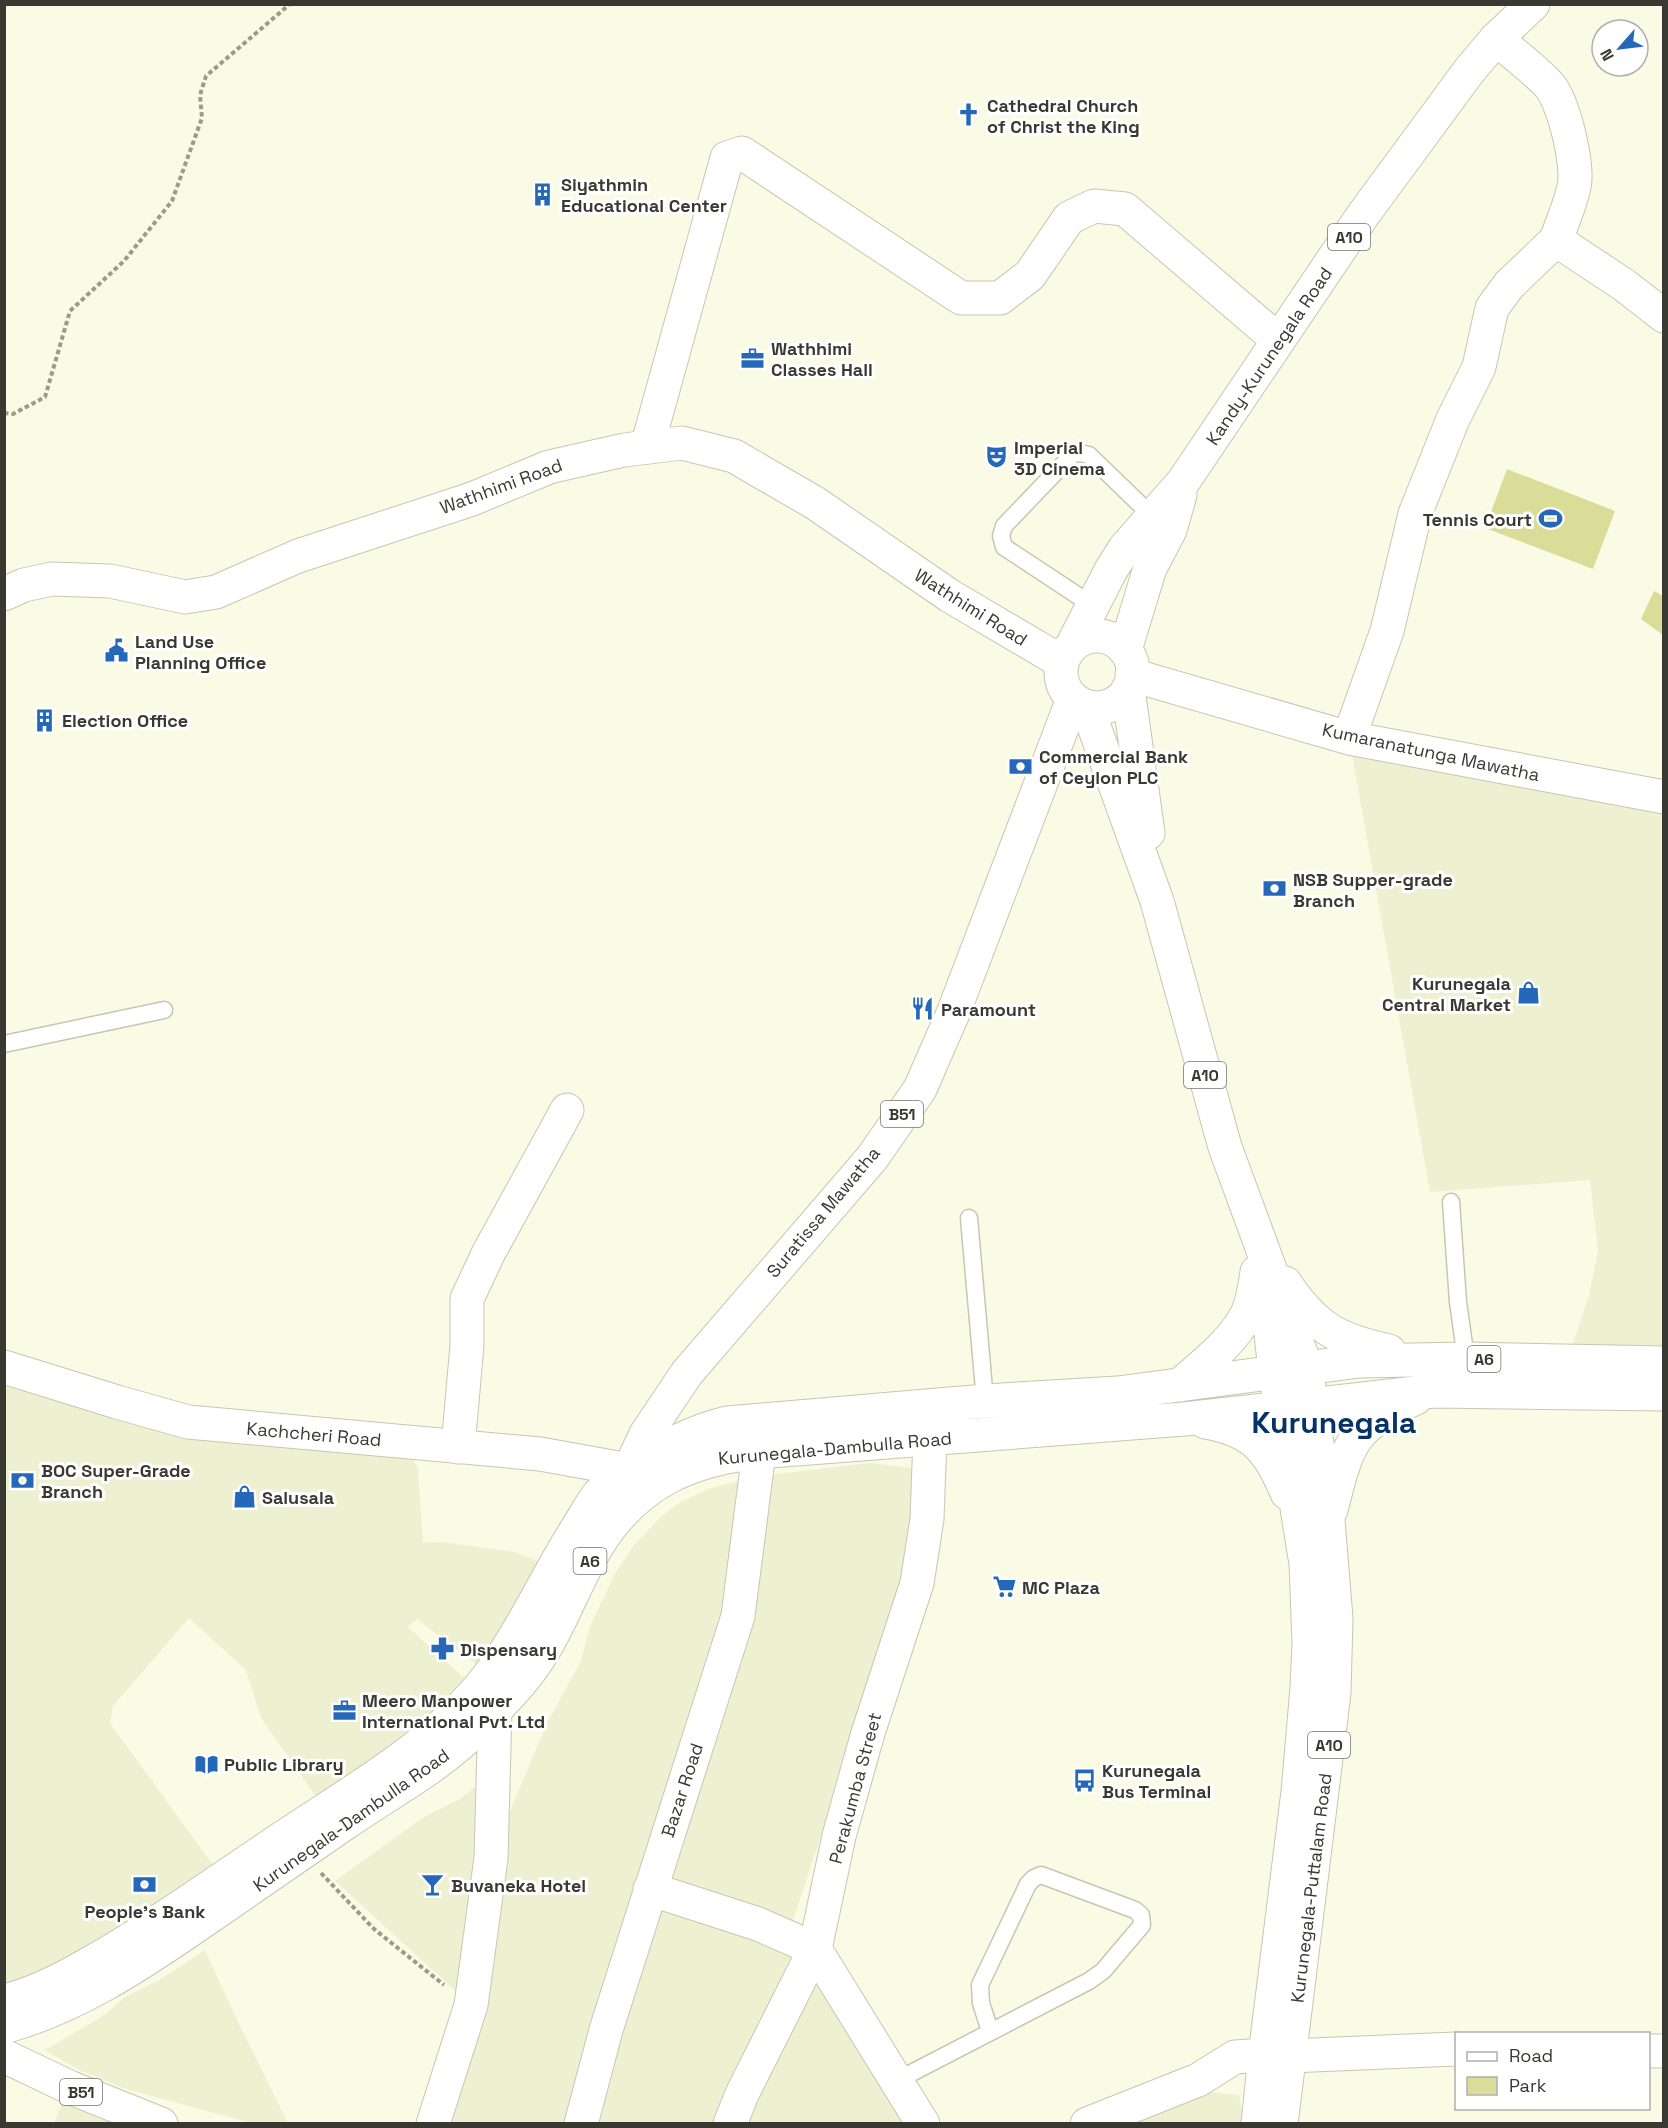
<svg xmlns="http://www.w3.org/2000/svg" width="1668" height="2128" font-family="'Space Grotesk',sans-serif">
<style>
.built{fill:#eef0d2}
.green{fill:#dadd98}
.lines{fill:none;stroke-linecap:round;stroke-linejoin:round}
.service-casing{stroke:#c6c7b1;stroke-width:19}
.minor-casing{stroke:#c6c7b1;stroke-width:35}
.tertiary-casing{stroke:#c6c7b1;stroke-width:35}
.secondary-casing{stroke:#c6c7b1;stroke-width:35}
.primary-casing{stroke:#c6c7b1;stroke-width:35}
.trunk-casing{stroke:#c6c7b1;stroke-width:35}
.path{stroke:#9a9b8b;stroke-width:4;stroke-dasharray:4.5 3;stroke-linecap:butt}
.service{stroke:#fff;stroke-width:16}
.minor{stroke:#fff;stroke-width:33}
.tertiary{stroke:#fff;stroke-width:33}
.secondary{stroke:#fff;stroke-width:33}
.primary{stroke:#fff;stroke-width:33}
.trunk{stroke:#fff;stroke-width:33}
.labels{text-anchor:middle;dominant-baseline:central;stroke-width:6;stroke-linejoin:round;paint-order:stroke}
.shield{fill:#fff;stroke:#74746e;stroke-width:1.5}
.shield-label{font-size:16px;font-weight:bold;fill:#383930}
.poi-label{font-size:18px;font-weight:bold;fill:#383930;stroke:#fff;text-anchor:start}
.street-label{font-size:18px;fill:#383930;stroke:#fff}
.town-label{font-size:30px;font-weight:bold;fill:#063265;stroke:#fff}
</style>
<rect width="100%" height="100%" fill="#fafbe4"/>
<path class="built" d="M1349,738L1664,807L1663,1353H1570L1589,1295L1598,1251L1590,1180L1430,1192Z
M4,1380L409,1453L418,1468L423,1543L441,1542L515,1552L538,1561L519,1607L481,1668L417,1619L408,1627L470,1683L457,1697L320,1802L261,1718L246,1670L189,1618L113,1706L110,1723L215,1868L90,1946L4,1990Z
M869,1463L912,1468L917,1513L908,1569L790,1930L815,1949L918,2123H443L471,2005L335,1881L424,1817L460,1799L481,1782L491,1857L547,1723L581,1661L590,1626L616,1572L634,1545L661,1517L677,1504L708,1489L752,1477Z
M205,1950L238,2022L287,2121L286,2123H251L126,2089L81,2071L45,2050L103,2016L125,1997L159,1980Z
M1198,2080L1211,2092L1239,2095L1244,2123L1087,2124Z
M62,2103L111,2123H54Z"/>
<path class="green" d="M1507,469L1615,511L1593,569L1485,528Z
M1654,591L1663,596V635L1641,619Z"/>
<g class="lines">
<defs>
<path id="service" d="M1092,605L1004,547L1001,536L1004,526L1073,454L1080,453L1089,455L1153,517
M4,1044L164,1010
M1451,1202L1458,1302L1466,1359
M969,1218L985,1401
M896,2081L1089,1981L1103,1971L1142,1925L1141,1915L1135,1910L1041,1875L1034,1878L1028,1884L980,1985L981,2003L990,2031"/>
<path id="minor" d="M1496,39C1514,54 1533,68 1549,85C1564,102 1579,166 1574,187C1570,205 1562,223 1556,240L1624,285L1664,316
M647,447L727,158L742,153L961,298H1000L1030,275L1069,218L1094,206L1125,209L1278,340
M1132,675L1349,738L1664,797
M1349,738L1387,631L1415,514L1453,419L1479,367L1492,308L1509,285L1556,240
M458,1447L467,1345V1299L488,1254L567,1110
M650,1889L758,1924L815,1949
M815,1949L923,2124
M433,2124L471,2005L491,1858L495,1709
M581,2124L606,2030L738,1616L759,1452V1425
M730,2124L742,2094L815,1949L839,1836L868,1733L917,1583L927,1519L931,1411
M1087,2124L1198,2080L1235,2057L1265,2055"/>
<path id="tertiary" d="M4,594L24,585L52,579L110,581L185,597L216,592L298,556L472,499L549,467L624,450L682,443L734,456L815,503L950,596L1062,662
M1648,2051H1664
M1265,2055L1289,2056L1456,2049"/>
<path id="secondary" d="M4,1367L117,1402L188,1422L540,1454L629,1470"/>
<path id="primary" d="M629,1470L646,1434L687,1373L872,1158L920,1089L954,1011L1073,699
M4,2056L69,2087L161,2124"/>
<path id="trunk" d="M1061 672a36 36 0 1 1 72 0a36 36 0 1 1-72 0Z
M1073,644L1111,570L1125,548L1183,482L1363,215L1469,71L1496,39L1533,4
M1125,650L1150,568L1170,530L1180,495
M1128,689L1148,833
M1087,707L1157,901L1225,1147L1306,1367L1328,1520L1336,1618L1334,1693L1281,2124
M1285,1283C1315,1328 1338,1340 1389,1351
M1180,1385C1203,1365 1233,1342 1247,1314C1253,1301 1255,1286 1257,1272
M1205,1422C1253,1430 1269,1449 1287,1493
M1331,1510C1337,1488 1343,1455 1358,1436C1372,1418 1396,1407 1416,1398
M4,2001C34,1994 61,1980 87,1965C148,1931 205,1890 263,1851C335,1801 422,1755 479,1688C519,1640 543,1582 576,1530C584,1518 590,1505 599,1494C608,1484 618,1477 629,1470C660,1449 690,1432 727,1423L985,1401L1118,1393L1359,1361L1466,1359L1664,1363
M4,2027C76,2007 138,1966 199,1924C247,1891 296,1857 344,1824C387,1794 434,1770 472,1733C496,1709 522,1685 540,1656C563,1621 576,1579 599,1543C637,1483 690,1459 759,1452L1184,1419L1434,1391L1664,1394
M1258,2124L1265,2055L1298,1792L1307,1688L1309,1643L1306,1564L1275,1371L1267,1297"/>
</defs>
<use href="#service" class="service-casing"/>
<use href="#minor" class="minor-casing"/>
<use href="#tertiary" class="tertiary-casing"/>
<use href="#secondary" class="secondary-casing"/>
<use href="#primary" class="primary-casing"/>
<use href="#trunk" class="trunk-casing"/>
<path class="path" d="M4,413L13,414L45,397L70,311L124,261L172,201L202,118L200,95L206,76L290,4
M321,1873L374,1929L444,1985"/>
<use href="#service" class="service"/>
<use href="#minor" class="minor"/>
<use href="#tertiary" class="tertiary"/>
<use href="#secondary" class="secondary"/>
<use href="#primary" class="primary"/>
<use href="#trunk" class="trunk"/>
</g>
<defs>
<symbol id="church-bare" viewBox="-9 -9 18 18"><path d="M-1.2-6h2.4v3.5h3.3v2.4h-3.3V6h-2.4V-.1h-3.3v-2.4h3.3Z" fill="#2568b9" stroke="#fff" stroke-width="2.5" paint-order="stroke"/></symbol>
<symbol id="building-bare" viewBox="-9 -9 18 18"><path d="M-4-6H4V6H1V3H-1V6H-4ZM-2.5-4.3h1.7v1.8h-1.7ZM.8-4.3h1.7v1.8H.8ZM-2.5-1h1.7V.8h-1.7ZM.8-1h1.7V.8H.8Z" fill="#2568b9" stroke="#fff" stroke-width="2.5" paint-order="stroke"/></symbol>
<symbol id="office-bare" viewBox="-9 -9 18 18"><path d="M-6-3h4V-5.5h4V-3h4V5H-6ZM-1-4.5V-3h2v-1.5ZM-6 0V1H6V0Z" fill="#2568b9" stroke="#fff" stroke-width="2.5" paint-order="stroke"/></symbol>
<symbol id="theatre-bare" viewBox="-9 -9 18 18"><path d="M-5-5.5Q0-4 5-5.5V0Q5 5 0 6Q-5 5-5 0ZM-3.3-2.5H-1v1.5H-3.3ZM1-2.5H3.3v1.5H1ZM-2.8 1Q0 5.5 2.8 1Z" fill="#2568b9" stroke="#fff" stroke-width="2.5" paint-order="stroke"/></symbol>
<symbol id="stadium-bare" viewBox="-9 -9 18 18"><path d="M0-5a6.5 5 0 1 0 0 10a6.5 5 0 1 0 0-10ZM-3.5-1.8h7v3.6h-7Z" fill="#2568b9" stroke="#fff" stroke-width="2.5" paint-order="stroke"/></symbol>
<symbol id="civic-bare" viewBox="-9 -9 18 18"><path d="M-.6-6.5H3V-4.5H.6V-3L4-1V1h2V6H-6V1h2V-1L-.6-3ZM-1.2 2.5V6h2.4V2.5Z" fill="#2568b9" stroke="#fff" stroke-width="2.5" paint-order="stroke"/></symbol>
<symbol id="bank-bare" viewBox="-9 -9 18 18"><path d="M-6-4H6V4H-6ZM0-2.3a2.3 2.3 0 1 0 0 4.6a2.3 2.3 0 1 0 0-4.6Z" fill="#2568b9" stroke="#fff" stroke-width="2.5" paint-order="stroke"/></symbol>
<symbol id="shop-bare" viewBox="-9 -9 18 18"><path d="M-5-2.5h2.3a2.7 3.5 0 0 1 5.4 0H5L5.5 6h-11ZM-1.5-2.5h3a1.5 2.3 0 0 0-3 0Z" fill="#2568b9" stroke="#fff" stroke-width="2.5" paint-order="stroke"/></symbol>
<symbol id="restaurant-bare" viewBox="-9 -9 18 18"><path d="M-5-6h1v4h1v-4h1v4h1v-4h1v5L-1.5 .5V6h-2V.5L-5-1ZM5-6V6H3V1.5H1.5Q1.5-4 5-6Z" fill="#2568b9" stroke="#fff" stroke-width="2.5" paint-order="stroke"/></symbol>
<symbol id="supermarket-bare" viewBox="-9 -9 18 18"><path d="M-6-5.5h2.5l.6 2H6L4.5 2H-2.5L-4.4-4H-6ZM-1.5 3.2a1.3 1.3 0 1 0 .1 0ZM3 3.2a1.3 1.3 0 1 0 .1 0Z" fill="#2568b9" stroke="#fff" stroke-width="2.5" paint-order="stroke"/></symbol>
<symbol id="pharmacy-bare" viewBox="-9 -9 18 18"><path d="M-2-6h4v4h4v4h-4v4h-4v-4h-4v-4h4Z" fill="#2568b9" stroke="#fff" stroke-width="2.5" paint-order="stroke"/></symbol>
<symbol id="library-bare" viewBox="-9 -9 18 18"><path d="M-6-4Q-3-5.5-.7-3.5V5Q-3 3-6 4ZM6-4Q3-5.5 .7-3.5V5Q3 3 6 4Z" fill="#2568b9" stroke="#fff" stroke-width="2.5" paint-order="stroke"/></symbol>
<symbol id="bus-bare" viewBox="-9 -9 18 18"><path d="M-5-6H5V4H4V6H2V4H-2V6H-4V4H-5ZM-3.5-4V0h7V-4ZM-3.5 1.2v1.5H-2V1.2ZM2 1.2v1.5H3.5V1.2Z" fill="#2568b9" stroke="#fff" stroke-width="2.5" paint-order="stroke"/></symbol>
<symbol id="bar-bare" viewBox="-9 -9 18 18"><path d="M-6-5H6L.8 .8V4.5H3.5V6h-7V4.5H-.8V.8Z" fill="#2568b9" stroke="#fff" stroke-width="2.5" paint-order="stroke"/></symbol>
</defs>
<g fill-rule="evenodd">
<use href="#church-bare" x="952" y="98" width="33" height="33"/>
<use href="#building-bare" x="526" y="178" width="33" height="33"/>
<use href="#office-bare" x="736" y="342" width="33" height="33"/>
<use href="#theatre-bare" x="980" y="440" width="33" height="33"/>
<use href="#stadium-bare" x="1534" y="502" width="33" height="33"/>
<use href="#civic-bare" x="100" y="634" width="33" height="33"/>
<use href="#building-bare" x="28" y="704" width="33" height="33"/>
<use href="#bank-bare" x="1004" y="750" width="33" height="33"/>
<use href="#bank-bare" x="1258" y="872" width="33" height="33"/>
<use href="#shop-bare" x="1512" y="976" width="33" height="33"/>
<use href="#restaurant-bare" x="906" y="992" width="33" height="33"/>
<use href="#bank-bare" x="6" y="1464" width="33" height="33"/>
<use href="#shop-bare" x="228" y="1480" width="33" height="33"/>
<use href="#supermarket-bare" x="988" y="1570" width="33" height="33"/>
<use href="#pharmacy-bare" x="426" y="1632" width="33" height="33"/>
<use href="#office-bare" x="328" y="1694" width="33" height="33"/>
<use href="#library-bare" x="190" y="1748" width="33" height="33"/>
<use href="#bus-bare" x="1068" y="1764" width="33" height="33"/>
<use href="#bank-bare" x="128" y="1868" width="33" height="33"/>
<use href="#bar-bare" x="416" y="1868" width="33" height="33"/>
</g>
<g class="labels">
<g class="shield">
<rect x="1328" y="224" width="42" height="26" rx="4.5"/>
<rect x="1184" y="1062" width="42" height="26" rx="4.5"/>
<rect x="881" y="1101" width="42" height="26" rx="4.5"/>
<rect x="1467.5" y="1346" width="33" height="26" rx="4.5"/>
<rect x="573.5" y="1548" width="33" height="26" rx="4.5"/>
<rect x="1308" y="1732" width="42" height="26" rx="4.5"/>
<rect x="60" y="2079" width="42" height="26" rx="4.5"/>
</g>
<g class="shield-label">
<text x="1349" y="237">A10</text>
<text x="1205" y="1075">A10</text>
<text x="902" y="1114">B51</text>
<text x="1484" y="1359">A6</text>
<text x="590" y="1561">A6</text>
<text x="1329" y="1745">A10</text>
<text x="81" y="2092">B51</text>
</g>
<g class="poi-label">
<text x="987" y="105">Cathedral Church<tspan x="987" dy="21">of Christ the King</tspan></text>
<text x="561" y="184">Siyathmin<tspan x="561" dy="21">Educational Center</tspan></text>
<text x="771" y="348">Wathhimi<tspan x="771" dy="21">Classes Hall</tspan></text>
<text x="1014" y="447">Imperial<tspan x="1014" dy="21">3D Cinema</tspan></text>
<text x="1532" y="519" text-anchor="end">Tennis Court</text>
<text x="135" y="641">Land Use<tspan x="135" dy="21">Planning Office</tspan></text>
<text x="62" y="720">Election Office</text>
<text x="1039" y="756">Commercial Bank<tspan x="1039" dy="21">of Ceylon PLC</tspan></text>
<text x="1293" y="879">NSB Supper-grade<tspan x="1293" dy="21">Branch</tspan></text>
<text x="1511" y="983" text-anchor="end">Kurunegala<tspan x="1511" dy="21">Central Market</tspan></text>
<text x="941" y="1009">Paramount</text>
<text x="41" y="1470">BOC Super-Grade<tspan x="41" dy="21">Branch</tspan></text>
<text x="262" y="1497">Salusala</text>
<text x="1022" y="1587">MC Plaza</text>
<text x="460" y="1649">Dispensary</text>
<text x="362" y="1700">Meero Manpower<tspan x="362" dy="21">International Pvt. Ltd</tspan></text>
<text x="224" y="1764">Public Library</text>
<text x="1102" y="1770">Kurunegala<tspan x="1102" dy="21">Bus Terminal</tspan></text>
<text x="451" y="1885">Buvaneka Hotel</text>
<text x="145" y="1911" text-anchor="middle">People's Bank</text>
</g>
<g class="street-label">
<text transform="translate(1269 356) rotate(-56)">Kandy-Kurunegala Road</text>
<text transform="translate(501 486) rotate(-20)">Wathhimi Road</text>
<text transform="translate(971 607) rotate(32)">Wathhimi Road</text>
<text transform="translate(1431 752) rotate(12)">Kumaranatunga Mawatha</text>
<text transform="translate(823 1212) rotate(-50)">Suratissa Mawatha</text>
<text transform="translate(314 1434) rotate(5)">Kachcheri Road</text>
<text transform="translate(835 1448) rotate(-5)">Kurunegala-Dambulla Road</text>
<text transform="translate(855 1788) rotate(-75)">Perakumba Street</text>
<text transform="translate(682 1790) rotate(-72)">Bazar Road</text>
<text transform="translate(351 1820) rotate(-35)">Kurunegala-Dambulla Road</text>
<text transform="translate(1311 1888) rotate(-83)">Kurunegala-Puttalam Road</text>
</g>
<g class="town-label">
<text x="1334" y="1422">Kurunegala</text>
</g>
</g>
<rect width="1668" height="2128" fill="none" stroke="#383930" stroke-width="12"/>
<rect x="1455" y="2032" width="195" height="78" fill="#ffffff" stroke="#afb0ac" stroke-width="1.5"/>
<rect x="1467" y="2052" width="30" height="9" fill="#ffffff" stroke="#afb0ac" stroke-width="1.5"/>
<text x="1509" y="2062" font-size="18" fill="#383930">Road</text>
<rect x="1467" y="2077" width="30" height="18" fill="#dadd98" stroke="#afb0ac" stroke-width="1.5"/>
<text x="1509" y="2092" font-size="18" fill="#383930">Park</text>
<g transform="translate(1620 48) rotate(242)"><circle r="28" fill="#ffffff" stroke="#afb0ac" stroke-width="1.5"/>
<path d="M0-4.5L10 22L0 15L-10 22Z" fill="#2568b9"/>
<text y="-9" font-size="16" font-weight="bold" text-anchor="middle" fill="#383930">N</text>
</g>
</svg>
